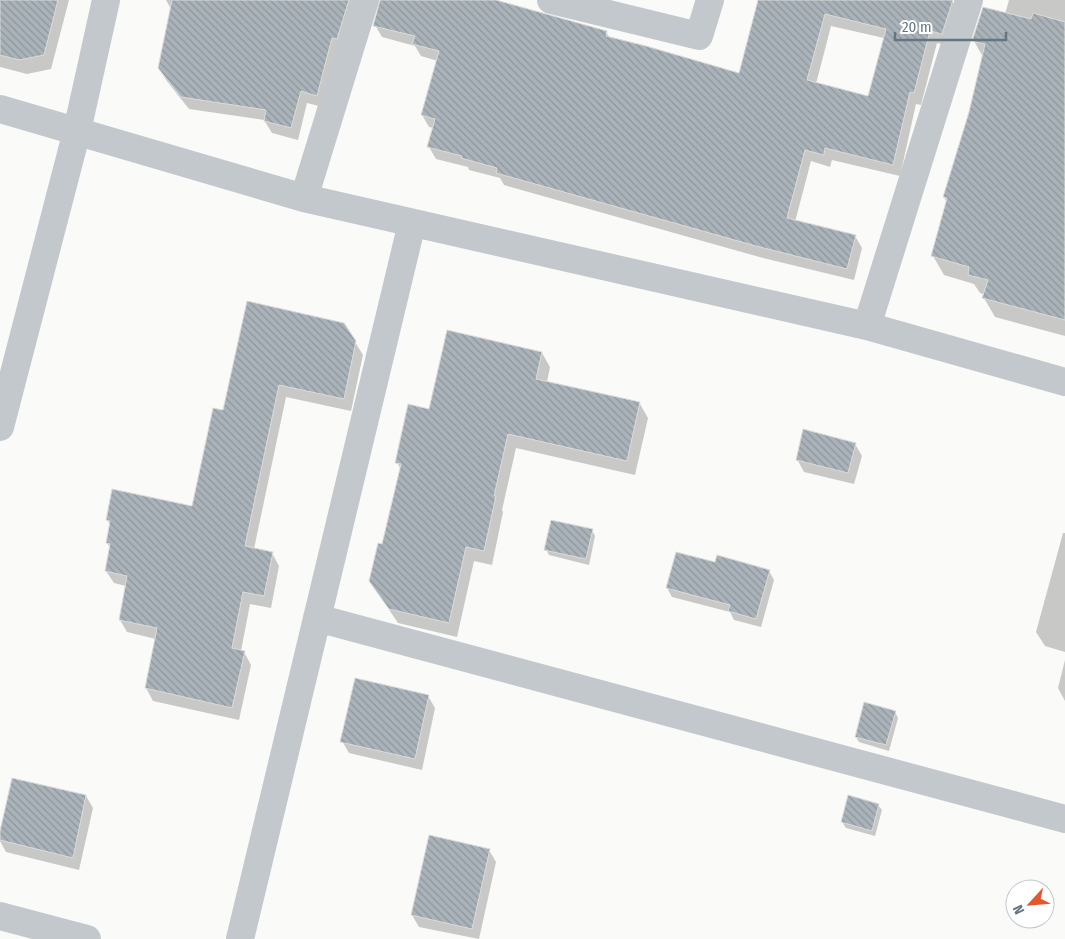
<svg xmlns="http://www.w3.org/2000/svg" width="1065" height="939" font-family="'Fira Sans Condensed',sans-serif">
<style>
.shadow{fill:#0003;fill-rule:evenodd}
.building{fill:url(#building-back-hatch);stroke:#dcdcda;fill-rule:evenodd}
.lines{fill:none;stroke-linecap:round;stroke-linejoin:round}
.minor{stroke:#c3c8cc;stroke-width:28}
</style>
<defs>
<pattern id="building-back-hatch" width="6" height="6" patternUnits="userSpaceOnUse" patternTransform="scale(1.25)"><rect width="6" height="6" fill="#aab3b9"/><path d="M-1 5l2 2M0 0l6 6M5-1l2 2" fill="none" stroke="#8e969c"/></pattern>
</defs>
<rect width="100%" height="100%" fill="#fafaf8"/>
<path class="shadow" d="M0,0H69L51,69L27,74L0,67Z
M166,0H358L323,107L307,103L298,140L272,133L264,120L189,109L166,80L159,68L171,9Z
M385,0H480L606,32L610,38L740,75L759,0H948L952,1L959,13L949,46L937,43L921,105L916,104L900,176L832,160L830,167L811,161L795,222L855,236L862,248L854,280L763,258L504,185L500,178L469,170L468,167L436,159L429,147L434,128L429,127L422,115L438,61L421,56L415,46L382,37L375,25ZM831,26L884,38L869,97L816,84Z
M1009,0H1065V336L995,317L984,298L985,295L980,293L974,284L944,275L933,256L947,203L944,197L970,112L983,57L974,41L1005,14Z
M355,342L363,355L351,411L286,397L254,549L272,553L279,566L271,608L250,604L241,651L244,652L251,665L239,720L153,701L146,688L156,639L127,632L120,620L126,586L114,583L106,571L111,549L107,543L111,526L107,520L192,508L224,412Z
M542,353L550,367L547,382L640,404L648,418L635,475L516,448L502,510L503,512L492,565L474,561L457,637L398,623L370,581L383,546L401,470L397,462L430,411Z
M855,444L862,456L854,484L804,472L797,459Z
M592,530L595,536L589,565L549,555L546,549Z
M1063,533H1065V652L1045,646L1036,632Z
M716,564L769,571L774,580L761,627L734,620L730,612L672,597L667,588Z
M1065,660V701L1058,688Z
M428,696L435,708L422,770L349,753L342,741Z
M895,712L898,718L889,751L859,742L856,737Z
M86,796L93,808L79,870L6,852L0,841V836Z
M878,805L882,810L875,836L846,828L842,822Z
M489,850L496,862L479,939L419,927L412,915Z"/>
<path class="building" d="M0,0H58L44,55L19,60L0,55Z
M172,0H349L337,39L332,38L317,96L301,91L291,128L264,121L266,110L181,97L158,68Z
M380,0H496L607,31L606,36L646,46L739,73L758,0H953L942,34L930,31L914,93L910,92L893,165L825,148L824,155L805,150L787,218L856,235L847,269L756,246L496,173L497,168L461,158L462,156L427,147L435,119L421,115L439,51L412,44L415,36L373,26ZM825,14L886,29L868,96L807,80Z
M983,7L1031,19L1033,13L1065,22V320L982,298L988,280L968,275L969,267L931,256L947,198L943,197L969,112L985,44L972,41Z
M247,301L344,323L356,341L344,399L279,385L245,546L273,552L264,596L243,592L232,648L245,651L232,708L145,688L157,628L119,620L127,576L105,571L110,544L106,543L110,521L106,520L112,489L192,506L213,408L223,410Z
M447,330L542,352L536,379L640,402L627,461L508,434L494,496H496L484,551L466,547L449,623L389,609L369,581L378,543L382,544L401,464L395,463L408,404L429,409Z
M803,429L856,443L848,473L796,460Z
M551,520L593,529L586,559L544,550Z
M676,552L715,562L717,555L770,570L756,619L728,611L730,605L666,588Z
M355,678L429,695L415,759L340,742Z
M864,702L896,711L886,745L855,737Z
M12,778L86,795L73,858L0,840V831Z
M848,795L879,804L872,831L841,822Z
M429,835L490,849L472,929L411,915Z"/>
<g class="lines">
<path class="minor" d="M551,0L699,36L710,0
M0,109L304,198L867,326L1065,382
M304,198L365,0
M867,326L969,0
M0,427L77,131L106,0
M317,618L1065,819
M0,916L87,939
M240,939L412,223"/>
</g>
<g transform="translate(1030 904) rotate(244)"><circle r="24" fill="#ffffff" stroke="#c1c8cd"/>
<path d="M0-4L9 19L0 12L-9 19Z" fill="#e4572e"/>
<text y="-8" font-size="14" font-weight="bold" text-anchor="middle" fill="#657683">N</text>
</g>
<path d="M895 32v8h111v-8" fill="none" stroke="#657683" stroke-width="2.5"/>
<text x="902" y="32" font-size="15" fill="#657683" stroke="#ffffff" stroke-width="4" paint-order="stroke">20 m</text>
</svg>
